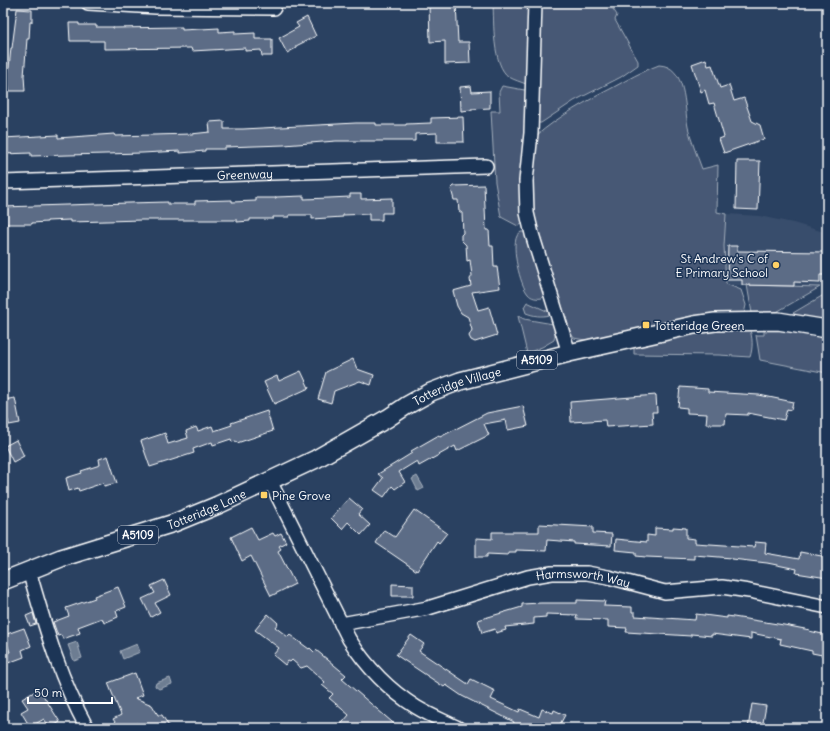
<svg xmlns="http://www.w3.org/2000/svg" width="830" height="731" font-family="Delius,sans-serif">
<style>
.built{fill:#394e6c}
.green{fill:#465975;stroke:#a2acba}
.water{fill:#6d7d92;stroke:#a7b1be}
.building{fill:#5b6c86;stroke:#fff}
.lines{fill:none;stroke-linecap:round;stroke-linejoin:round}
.minor-casing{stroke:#fff;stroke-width:16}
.major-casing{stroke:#fff;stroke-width:20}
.minor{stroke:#1d3557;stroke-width:13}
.major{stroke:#1d3557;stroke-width:17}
.poi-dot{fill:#ffd166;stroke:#1d3557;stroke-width:1.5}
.labels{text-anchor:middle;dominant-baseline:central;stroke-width:3;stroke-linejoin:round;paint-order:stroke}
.shield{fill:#1d3557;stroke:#bbc2cd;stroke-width:1}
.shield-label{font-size:11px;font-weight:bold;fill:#fff}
.street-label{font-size:12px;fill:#fff;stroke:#1d3557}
.poi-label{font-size:12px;fill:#fff;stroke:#1d3557;text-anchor:start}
</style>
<rect width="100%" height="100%" fill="#2a4161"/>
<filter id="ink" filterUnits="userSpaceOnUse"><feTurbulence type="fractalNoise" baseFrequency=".025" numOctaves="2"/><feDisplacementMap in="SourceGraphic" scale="8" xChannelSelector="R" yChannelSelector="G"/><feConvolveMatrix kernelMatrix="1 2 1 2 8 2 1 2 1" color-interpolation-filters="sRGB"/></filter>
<g filter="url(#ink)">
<path class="built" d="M726,214L759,216L793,223L827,233V284L820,287L726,285L724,246Z"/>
<path class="green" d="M493,3H532L526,84C521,82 514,80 509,77C492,65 494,22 493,3Z
M539,3H609L617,15L615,20L638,61V65L621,77L574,101L541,123H537Z
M659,65C687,66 684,107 688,127C691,141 697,155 702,169L718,165L717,212L726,214L724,246L726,284L741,290L746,305L744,314L707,315L684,318L666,324L585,340L574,338L563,320L534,217L530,192L536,136C559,116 585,102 612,88C627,80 642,71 659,65Z
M502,86L530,91L524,221L522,224L518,226L501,217L495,182L491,111H500L499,92Z
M521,232H525L544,295L542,298C537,299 531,298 528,294C520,285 511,247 517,236C517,235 520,233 521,232Z
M747,285L820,287L773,314L752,313Z
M827,293V320L791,317L793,313Z
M527,302L549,312V315C541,317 534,316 526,313L524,307Z
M518,316L524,319L553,324L556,331L554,340L542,347L527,353Z
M749,328C753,337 753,348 750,357L719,355L634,354V346L705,330Z
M764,329L827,335V373L760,360L756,335H764Z"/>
<path class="water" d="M417,476L424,488L418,491L412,479Z
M77,642L82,658L74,661L68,645Z
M137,644L140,652L123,659L120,651Z
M170,678L172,684L159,689L155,686L156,683Z"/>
<path class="building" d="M456,3L458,42H469L470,63L445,64V41L430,42L429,4Z
M17,9L32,10V22H30L29,39H27L24,76L25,91H9L8,77L11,48H12Z
M307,17L316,36L296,46V48L287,53L279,38L299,27L296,23Z
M69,23H79V25H96V27H113V28L182,27V30L219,28V32L235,31V34L255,33V39H272V56H262L261,50L245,51V48L192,51L191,48L104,49V41H70Z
M706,59L708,66L712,65L720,88L729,85L734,101L744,98L752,121L760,125L764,139L724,153L719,139L724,137L714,103L709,104L705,90L701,92L692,64Z
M471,86L472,92L490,91V108L471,109V110L461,111L460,87Z
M463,117L464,142H437V133L415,134V141H336L284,145L225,147V149H205V151L180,153V151L142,153L31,156V153L3,154V138L58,135V138L114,134L115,136L191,134L210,132L209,122L224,121V129H243L356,123H376V125H406V124L431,123V118Z
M737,161H760L758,210L736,209Z
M484,185L486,230H489L490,246H493L494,267H497L500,288L472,292L478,310L489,307L497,335L475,342L471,340L469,336L472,330L468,317L461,313L457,306L453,291L471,286L470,279L472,276L470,260L467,261L466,245L461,240V235L463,233L462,213L459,211L458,200H454L451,189L454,186Z
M350,194H361V199L392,198V213H382V220H369V214L343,215V217L312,219V215H289V217H273V219H250V221L237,222V220H142L70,222V220L47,221V222L32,223V224H3V207L129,203L168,202V204H195V201L232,200V202L256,201V198H276V197L304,196V199L329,198L350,197Z
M728,246H737V251L827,252V275H820V283L794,282V286L742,285V280H727Z
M353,359L357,369L374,375L371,385L360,381L334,391L331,403L318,399L326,372Z
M301,371L309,388L274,404L264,382L277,376L279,381Z
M680,387L708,389V392L759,395L793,402L791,410L787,409L784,420L748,413V415L726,414L725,424H706L707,414L687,413V408L678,407Z
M656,395L657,412H652L653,424L606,427L605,420L571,422L570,402Z
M15,398L20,423L9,425L8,420L3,421V400Z
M523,406L528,426L508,430L506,420L484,424L489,435L457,451L455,446L419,466L417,461L399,472L405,482L395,489L392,486L384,497L374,490L383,478L378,474L412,453L411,451L439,435L440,437L487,413Z
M267,411L273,431L237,443L236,441L232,442L231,439L213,445L212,442L193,449L194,453L150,467L141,441L165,433L168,444L188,438L186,431L196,427L198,431L212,426L214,431L232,425L231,423Z
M16,440L24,456L13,462L5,446Z
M108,456L117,483L104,486L103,483L79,491L78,488L69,491L66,478L82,473L81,471L100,465L99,459Z
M349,498L362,509L358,514L370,525L361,535L348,522L342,529L331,518Z
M414,510L447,533L439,543L437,541L417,571L376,543L384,530L395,537Z
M539,524L593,527V533L612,534L611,546L574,544V542L547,540L546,551L516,550V552H508V555L487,554V557H476V538L492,539V532H539Z
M251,527L258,540L273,533L275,536L281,533L286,542L279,546L281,549L278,551L295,584L271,596L251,556L242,561L231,537Z
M673,527L686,528V538L695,539V543L754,547L755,542L766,543L765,553L799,559L800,552L827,557V578L796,573L797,569L767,563L732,559V558L694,555V559L646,557L636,556V552L615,550L616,539L647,542V535L655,536V528L673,529Z
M164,580L171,595L155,603L160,612L151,617L142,599L155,593L151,586Z
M392,584L413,585V596H392Z
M118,587L126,607L116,611L118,617L104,623L102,618L78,627L80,633L63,639L61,635L58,636L53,622L69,616L66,608L95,598L94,596Z
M577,600L605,601L604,606L632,607V612H635V616L695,620L696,614L727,618V616L784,625L810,630L809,631L827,635V656L812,653V651L780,644L781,639L751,633V639L712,634V636L691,634V636L626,632L627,628L608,627V620L576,619L577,615L546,614V617L534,618V624L505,627L506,630L496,633L495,629L482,633L478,620L522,607V604L541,603H577Z
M33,613L36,624L30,626L26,616Z
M268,614L278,623L275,627L288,637L290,635L309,649L310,648L314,652L316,650L346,675L342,679L399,728H338L349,715L329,698L333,694L322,685L325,682L307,666L301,668L292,660L290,662L288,661L285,665L273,655L279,648L255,630Z
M24,628L31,646L22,650L24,657L8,663L5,653L10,652L4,635Z
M411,635L424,644L419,651L468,684L471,679L495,691L491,699L519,712L520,709L539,717L542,709L553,713L554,710L565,715L558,728H518L513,726L514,722L462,696L446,685L444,687L396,655Z
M135,673L143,695L135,698L152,705L158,715H162L170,728H140L137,723L129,728H119L113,719L121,715L108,683Z
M39,689L60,722L50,728L44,719L30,727L21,712L28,708L22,699Z
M752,704L766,706L762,728H748Z"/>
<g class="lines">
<defs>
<g id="minor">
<path d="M88,3L156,7L274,8"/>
<path d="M535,3L531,133L526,181L527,213L532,234L569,353"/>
<path id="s1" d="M3,182L486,166"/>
<path d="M270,481L349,639C366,666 389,690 416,707C429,715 444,721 458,728"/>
<path d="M29,571C45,626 59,677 87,728"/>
<path id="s2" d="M341,624L428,608L528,577L552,573H587L608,577L665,592L722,587L749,591L827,607"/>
</g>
<g id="major">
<path id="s3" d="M3,581L61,558L174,523L218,505L316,459L388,418L406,406L431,392L460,381L569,353L694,325L715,322L778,321L827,329"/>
</g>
</defs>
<use href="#minor" class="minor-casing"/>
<use href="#major" class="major-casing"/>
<use href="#minor" class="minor"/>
<use href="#major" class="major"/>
</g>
</g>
<g class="poi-dot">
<circle cx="776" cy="265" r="4"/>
<rect x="642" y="321" width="8" height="8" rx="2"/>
<rect x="260" y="491" width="8" height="8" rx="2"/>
</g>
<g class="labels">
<g class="shield">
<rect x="517" y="351" width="40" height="18" rx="3"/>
<rect x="118" y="526" width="40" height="18" rx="3"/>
</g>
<g class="shield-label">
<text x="537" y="360">A5109</text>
<text x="138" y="535">A5109</text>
</g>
<g class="street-label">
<text stroke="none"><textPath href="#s1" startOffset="242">Greenway</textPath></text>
<text stroke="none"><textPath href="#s3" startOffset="496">Totteridge Village</textPath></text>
<text stroke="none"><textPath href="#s3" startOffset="216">Totteridge Lane</textPath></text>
<text stroke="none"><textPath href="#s2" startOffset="249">Harmsworth Way</textPath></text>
</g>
<g class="poi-label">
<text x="768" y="258" text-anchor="end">St Andrew's C of<tspan x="768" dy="14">E Primary School</tspan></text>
<text x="654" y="325">Totteridge Green</text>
<text x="272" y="495">Pine Grove</text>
</g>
</g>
<rect width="830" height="731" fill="none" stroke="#1d3557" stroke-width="16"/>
<rect x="8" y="8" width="814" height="715" fill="none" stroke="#fff" stroke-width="1.5" filter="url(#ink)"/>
<path d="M28 697v6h84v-6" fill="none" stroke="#ffffff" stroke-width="2"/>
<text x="34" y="697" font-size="12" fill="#ffffff" stroke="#1d3557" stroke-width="3" paint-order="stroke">50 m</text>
</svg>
